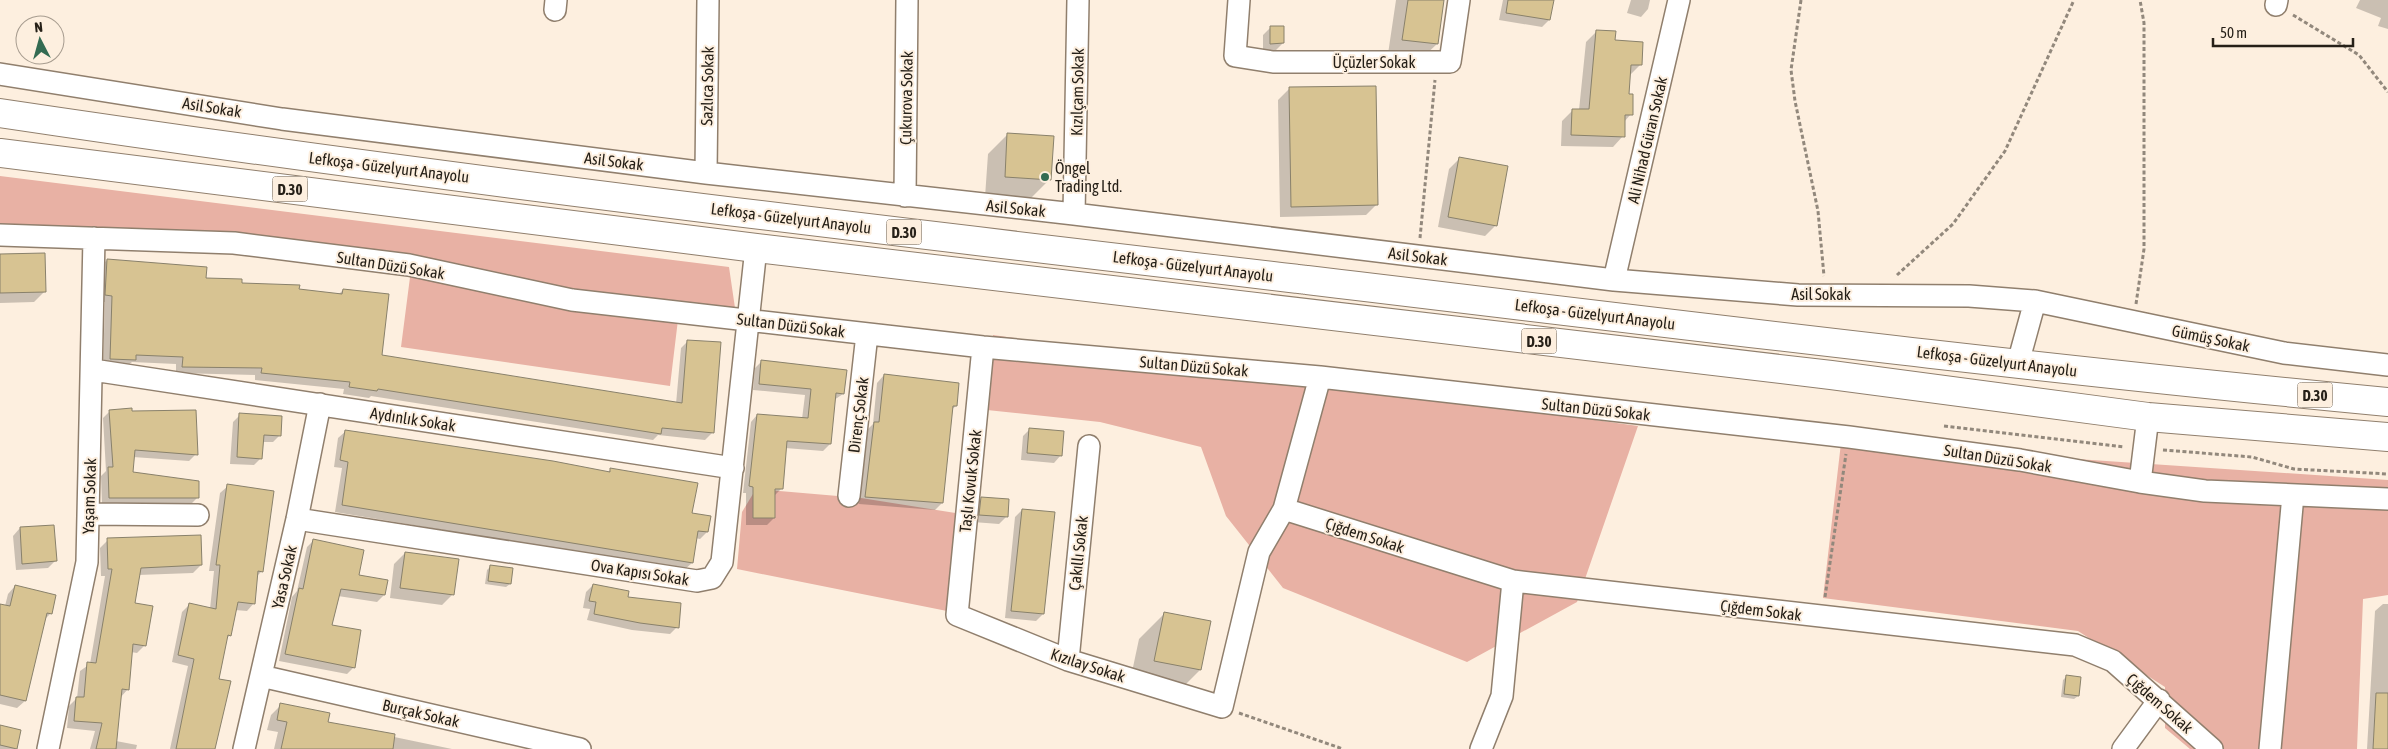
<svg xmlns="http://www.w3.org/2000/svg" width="2388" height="749" font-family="'Asap Condensed',sans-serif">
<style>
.green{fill:#e8b1a4}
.shadow{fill:#0003}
.building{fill:#d7c392;stroke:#89816b}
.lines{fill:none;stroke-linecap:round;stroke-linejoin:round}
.minor-casing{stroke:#907f6d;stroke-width:24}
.trunk-casing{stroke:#907f6d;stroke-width:30}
.path{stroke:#92887c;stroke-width:3;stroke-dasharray:4 2.5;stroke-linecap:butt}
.minor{stroke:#fff;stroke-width:21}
.trunk{stroke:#fff;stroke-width:28}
.poi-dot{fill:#336b52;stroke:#fdefdf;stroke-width:2}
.labels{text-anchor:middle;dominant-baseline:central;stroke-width:4;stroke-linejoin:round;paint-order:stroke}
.shield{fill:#fdefdf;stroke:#665e54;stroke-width:1}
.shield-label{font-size:15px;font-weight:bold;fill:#262018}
.street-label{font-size:16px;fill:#262018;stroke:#fdefdf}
.poi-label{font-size:16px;fill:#262018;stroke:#fdefdf;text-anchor:start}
</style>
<rect width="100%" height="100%" fill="#fdefdf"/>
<path class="green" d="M0,176L729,267L735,308L680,303L670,386L401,347L413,254L229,232L0,225Z
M993,335L1638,426L1577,602L1467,662L1283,588L1226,516L1201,447L1100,422L987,410Z
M1841,443L2388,480V595L2363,599L2357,749H2190L2165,728V687L2078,631L1823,598Z
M756,489L861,498L968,515L957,613L737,569L742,512Z"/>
<path class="shadow" d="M1396,0H1443L1437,44L1421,59L1388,54Z
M1503,0H1552L1549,20L1542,27L1499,20Z
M1631,0H1650L1648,9L1641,17L1627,13Z
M2360,0H2388V29L2378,26L2381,18L2356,8Z
M1270,28L1283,43L1276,50H1263V35Z
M1596,32L1614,41L1640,65L1629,76L1627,95L1631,114L1624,122L1623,136L1613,147L1561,146L1562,121L1573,110H1579L1586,42Z
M1289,89L1377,204L1366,215L1280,217L1278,100Z
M1008,134L1050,179L1030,199L985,197L988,154Z
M1460,158L1496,225L1485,236L1438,227L1449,169Z
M0,256L45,291L34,302L0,303Z
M107,260L241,284L338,295L343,290L381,357L676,404L681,348L688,341L713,432L705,440L658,435L653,440L371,396L369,398L343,394L344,389L255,380V375L176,373V364L132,362L127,366H103L105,302H99L100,267Z
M762,361L843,394L834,400L830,444L823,451L785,448L781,489L774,496V518L767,525H746V493H743L751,422L757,415L802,419L805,395L753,390L755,368Z
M884,375L956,406L951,410L942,503L935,510L859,504L867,430L873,424L877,383Z
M110,411H195L196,454L189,461L133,457L131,473L198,497L191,504H102L101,476L106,471L103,418Z
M240,415L280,435L273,442H262L261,458L254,465L230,464L233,422Z
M1030,429L1061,455L1054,463L1021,460L1023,436Z
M346,431L607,473L611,469L691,514L707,532L700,539L695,538L692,563L684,570L335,512L342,468L334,467L338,438Z
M228,486L262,571L257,576L254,603L247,611L235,610L230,635L226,639L217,680L213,749H170L188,666L172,662L182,612L190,604L210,609L214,571H209L220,493Z
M981,499L1006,517L999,524L973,522L974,506Z
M1022,510L1043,614L1036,621L1005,618L1015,517Z
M53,526L55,561L48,568L16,570L13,536L20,528Z
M108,540L201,565L193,573L138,575L134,604L145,645L137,653L131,652L128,689L120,698L116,741L137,745L136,749H90L95,731L67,728L69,706L77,698L80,671L90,664L105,576H101L100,548Z
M314,540L384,595L377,602L338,596L331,626L354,667L347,674L279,661L292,597L297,591L307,547Z
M405,553L453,594L442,605L390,598L394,564Z
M490,567L510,584L506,587L485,584L487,570Z
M593,585L626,598L677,627L670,634L632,630L587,620L590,609L583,608L586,592Z
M15,586L50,614L44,620L25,701L17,708L0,704V605L5,606L8,594Z
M2383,604H2388V749H2367L2375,611Z
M1164,614L1200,670L1174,696L1129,686L1139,639Z
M2066,677L2078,696L2074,699L2061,697L2063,680Z
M281,705L327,723L452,749H274L278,732L267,730L271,715Z
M0,726L20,730L15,749H0Z"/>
<path class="building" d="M1408,0H1444L1438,44L1402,40Z
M1508,0H1554L1550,20L1506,13Z
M1270,26H1284V43L1270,44Z
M1596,30L1616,31L1615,40L1643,42L1642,65H1631L1629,94H1633V115H1625V137L1571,135L1572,109H1589Z
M1376,86L1378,205L1291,207L1289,87Z
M1007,133L1054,136L1051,180L1005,177Z
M1459,157L1508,166L1497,226L1448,217Z
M45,253L46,292L0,293V254Z
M107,259L207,267L206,278L242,279V283L300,285L299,289L342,294L343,289L389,294L382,355L682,403L687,340L721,342L714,433L662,428L661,434L378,389L377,391L349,387L350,382L261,373L262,368L182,367L183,357L136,355V360L110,359L112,296L105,295Z
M761,360L847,370L844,394L836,393L831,444L787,441L783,489H775V518H753V487L749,486L757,414L808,418L811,389L759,384Z
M884,374L959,383L957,406H953L943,503L865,497L874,422H879Z
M132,408V411L196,410L198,455L135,450L133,472L199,481V498H109L108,467H113L109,410Z
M239,413L282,416L281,436L264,435L262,459L237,457Z
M1029,428L1064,431L1062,456L1027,453Z
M345,430L553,461L610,472V468L698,483L692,513L711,516L708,532L698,531L693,563L342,505L348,462L340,460Z
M227,484L274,491L263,572L258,571L255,604L238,602L231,636L228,635L219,679L231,681L215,749H176L194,659L178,655L189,603L216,609L220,565H216Z
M981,497L1009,499L1008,517L979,515Z
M1022,509L1055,512L1044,614L1011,611Z
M54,525L57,561L22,564L20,527Z
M201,535L202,565L141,568L135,603L153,606L146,646L133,644L129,690L122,689L116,749H96L102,723L74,721L76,697H84L87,662L96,663L112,569H108L107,538Z
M313,539L364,550L359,575L388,580L385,595L341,589L332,625L361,630L355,668L285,654L299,588L303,589Z
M405,552L459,559L454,595L400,588Z
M490,565L513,568L511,584L488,581Z
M593,584L629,591L628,597L681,603L679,628L640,623L594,614L596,602L589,601Z
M15,585L56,595L52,614L47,613L26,701L0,695V604L10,606Z
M1164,612L1211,621L1201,670L1154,661Z
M2066,675L2081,677L2079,696L2064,694Z
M2376,693H2388V749H2373Z
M280,703L330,713L328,722L395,734L393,749H281L287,722L277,720Z
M0,725L21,730L17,749L0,745Z"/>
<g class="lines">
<defs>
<path id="minor" d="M1239,0L1235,56L1273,62H1450L1459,0
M2276,5L2277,0
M555,10L556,0
M0,74L282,119L706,173L1074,214L1614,280L1798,295L1969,296L2035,301L2284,353L2388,365
M706,173L708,0
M905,196L907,0
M1074,214L1078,0
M0,235L234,243L409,265L572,300L983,347L1320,377L1849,437L2020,460L2140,482L2205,491L2388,499
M1614,280L1679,0
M983,347L957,615L1068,660L1222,707L1259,552L1284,509L1320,377
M2018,363L2035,301
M93,370L733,468
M2140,482L2148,417
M849,496L867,334
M1284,509L1513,581L2075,645L2113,661L2212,749
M89,514L198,515
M297,519L697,581L712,578L722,562L756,248
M1068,660L1089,446
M261,676L580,749
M48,749L87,562L94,238
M244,749L297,519L320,404
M1481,749L1502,696L1513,581
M2123,749L2159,700
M2270,749L2293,495"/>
<path id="trunk" d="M0,113C434,178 871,229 1307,280C1667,323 2027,368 2388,402
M0,153L756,248L1831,375L2148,417L2388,437"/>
</defs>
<use href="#minor" class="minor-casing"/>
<use href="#trunk" class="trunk-casing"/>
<path class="path" d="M1801,0L1791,70L1795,101L1818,211L1824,276
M2293,15L2359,55L2388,92
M1420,238L1435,80
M1897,275L1953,224L2005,151L2074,0
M2136,304L2144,249V23L2140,0
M1944,426L2124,447
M2163,450L2252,457L2294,469L2388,474
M1825,597L1846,454
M1239,713L1343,749"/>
<use href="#minor" class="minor"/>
<use href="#trunk" class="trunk"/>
</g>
<circle class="poi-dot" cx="1045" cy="177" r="5"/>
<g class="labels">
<g class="shield">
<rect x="272.5" y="176.5" width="35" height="25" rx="4"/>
<rect x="886.5" y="219.5" width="35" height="25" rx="4"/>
<rect x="1521.5" y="328.5" width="35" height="25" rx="4"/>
<rect x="2297.5" y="382.5" width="35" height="25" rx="4"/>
</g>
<g class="shield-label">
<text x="290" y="189">D.30</text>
<text x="904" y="232">D.30</text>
<text x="1539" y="341">D.30</text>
<text x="2315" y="395">D.30</text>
</g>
<g class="street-label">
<text x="1374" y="62">Üçüzler Sokak</text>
<text transform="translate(707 86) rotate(-89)">Sazlıca Sokak</text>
<text transform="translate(1077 92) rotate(-89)">Kızılçam Sokak</text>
<text transform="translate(906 98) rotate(-89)">Çukurova Sokak</text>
<text transform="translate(212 107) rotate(9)">Asil Sokak</text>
<text transform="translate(1647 140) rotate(-77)">Ali Nihad Güran Sokak</text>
<text transform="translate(614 161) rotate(7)">Asil Sokak</text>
<text transform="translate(389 167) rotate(7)">Lefkoşa - Güzelyurt Anayolu</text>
<text transform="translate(1016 208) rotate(6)">Asil Sokak</text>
<text transform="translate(791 218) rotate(7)">Lefkoşa - Güzelyurt Anayolu</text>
<text transform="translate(1418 256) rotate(7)">Asil Sokak</text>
<text transform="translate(391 265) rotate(9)">Sultan Düzü Sokak</text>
<text transform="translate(1193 266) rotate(7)">Lefkoşa - Güzelyurt Anayolu</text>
<text x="1821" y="294">Asil Sokak</text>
<text transform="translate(1595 314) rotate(7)">Lefkoşa - Güzelyurt Anayolu</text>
<text transform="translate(791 325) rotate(7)">Sultan Düzü Sokak</text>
<text transform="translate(2211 338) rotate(12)">Gümüş Sokak</text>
<text transform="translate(1997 361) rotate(7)">Lefkoşa - Güzelyurt Anayolu</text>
<text transform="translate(1194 366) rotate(5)">Sultan Düzü Sokak</text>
<text transform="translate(1596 409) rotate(6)">Sultan Düzü Sokak</text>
<text transform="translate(858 415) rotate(-83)">Direnç Sokak</text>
<text transform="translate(413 419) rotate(9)">Aydınlık Sokak</text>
<text transform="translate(1998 458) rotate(9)">Sultan Düzü Sokak</text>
<text transform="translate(970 481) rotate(-84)">Taşlı Kovuk Sokak</text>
<text transform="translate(89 496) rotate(-88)">Yaşam Sokak</text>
<text transform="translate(1365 535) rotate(18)">Çığdem Sokak</text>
<text transform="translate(1078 553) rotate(-84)">Çakıllı Sokak</text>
<text transform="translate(640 572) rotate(9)">Ova Kapısı Sokak</text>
<text transform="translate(284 577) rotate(-77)">Yasa Sokak</text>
<text transform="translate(1761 610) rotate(7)">Çığdem Sokak</text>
<text transform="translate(1088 665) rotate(18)">Kızılay Sokak</text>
<text transform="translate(2160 703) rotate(41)">Çığdem Sokak</text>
<text transform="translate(421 713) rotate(13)">Burçak Sokak</text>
</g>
<g class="poi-label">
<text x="1055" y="168">Öngel<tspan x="1055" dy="18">Trading Ltd.</tspan></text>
</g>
</g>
<g transform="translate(40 40) rotate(354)"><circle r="24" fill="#fdefdf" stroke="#a79c8f"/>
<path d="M0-4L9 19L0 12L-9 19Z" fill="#336b52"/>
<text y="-8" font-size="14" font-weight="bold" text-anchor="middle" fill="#262018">N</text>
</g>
<path d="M2213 38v8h140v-8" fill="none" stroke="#262018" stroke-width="2.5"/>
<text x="2220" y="38" font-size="15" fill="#262018" stroke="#fdefdf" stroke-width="4" paint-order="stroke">50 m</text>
</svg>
